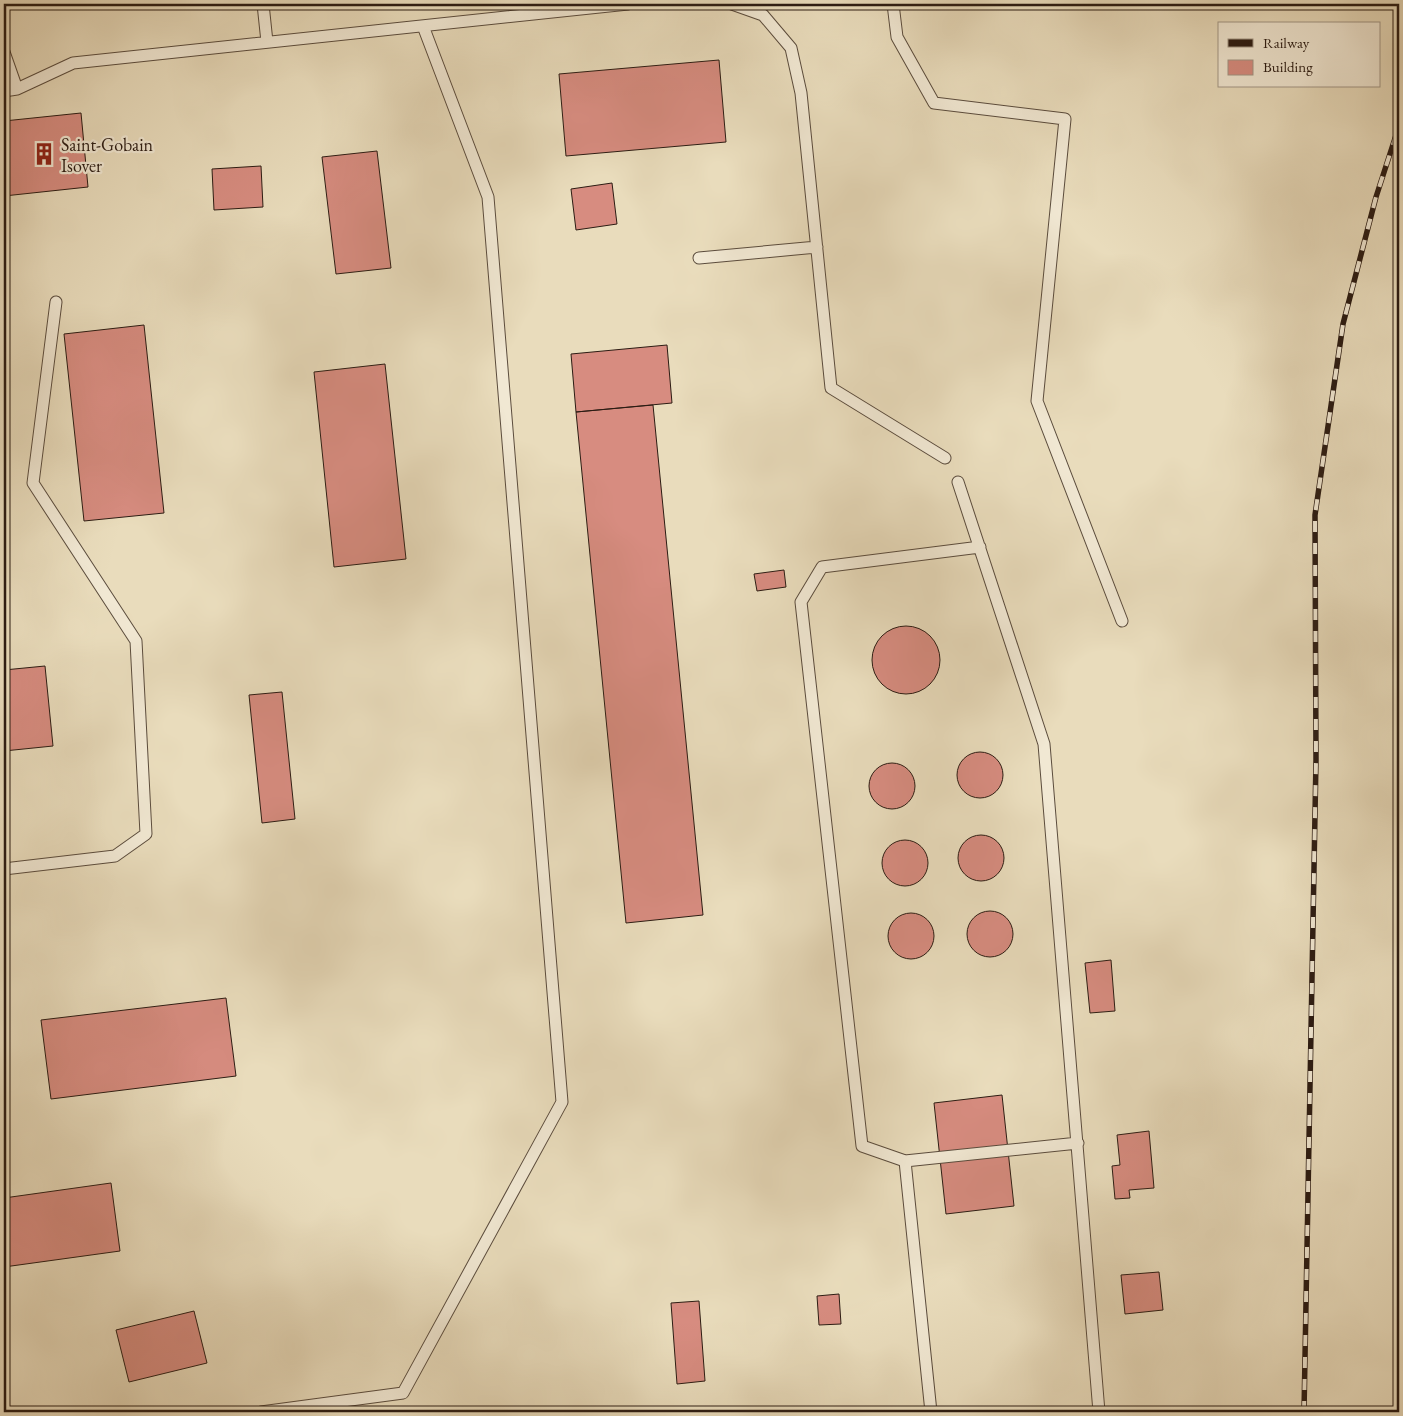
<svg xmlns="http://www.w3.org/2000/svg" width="1403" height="1416" font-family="'EB Garamond',serif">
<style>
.building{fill:#d78c80;stroke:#2c1c13}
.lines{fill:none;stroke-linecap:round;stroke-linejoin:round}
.service-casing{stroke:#5b4c3d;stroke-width:13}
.service{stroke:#f1e8d3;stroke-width:11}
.rail-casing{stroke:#2c1c13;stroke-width:5.5}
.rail{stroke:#f1e8d3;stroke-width:4;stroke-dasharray:11;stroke-linecap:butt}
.labels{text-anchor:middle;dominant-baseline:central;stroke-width:4.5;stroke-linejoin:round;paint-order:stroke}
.poi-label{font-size:18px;fill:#2c1c13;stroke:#f1e8d3;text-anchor:start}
</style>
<rect width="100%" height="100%" fill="#e9dcbc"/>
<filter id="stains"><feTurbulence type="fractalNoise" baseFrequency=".004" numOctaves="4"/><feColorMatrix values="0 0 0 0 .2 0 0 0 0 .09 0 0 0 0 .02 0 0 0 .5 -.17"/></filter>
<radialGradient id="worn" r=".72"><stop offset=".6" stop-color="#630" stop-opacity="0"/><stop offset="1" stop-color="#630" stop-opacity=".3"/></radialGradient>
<path class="building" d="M719,60L726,142L566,156L559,74Z
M81,113L88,187L4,196V121Z
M377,151L391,268L336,274L322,157Z
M261,166L263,207L214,210L212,169Z
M612,183L617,224L576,230L571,189Z
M144,325L164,513L84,521L64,334Z
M667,345L672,403L576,412L571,354Z
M385,364L406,559L334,567L314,372Z
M653,405L703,915L626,923L576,412Z
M784,570L786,587L757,591L754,574Z
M872 660a34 34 0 1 1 68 0a34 34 0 1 1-68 0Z
M45,666L53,746L4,751V670Z
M282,692L295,819L262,823L249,695Z
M957 775a23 23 0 1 1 46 0a23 23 0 1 1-46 0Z
M869 786a23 23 0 1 1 46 0a23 23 0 1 1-46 0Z
M958 858a23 23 0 1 1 46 0a23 23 0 1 1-46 0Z
M882 863a23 23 0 1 1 46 0a23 23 0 1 1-46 0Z
M967 934a23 23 0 1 1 46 0a23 23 0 1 1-46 0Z
M888 936a23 23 0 1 1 46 0a23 23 0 1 1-46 0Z
M1111,960L1115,1011L1090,1013L1085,963Z
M226,998L236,1076L51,1099L41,1020Z
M1002,1095L1014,1206L946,1214L934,1103Z
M1149,1131L1154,1188L1129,1190L1130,1198L1115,1199L1112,1166L1120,1165L1117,1135Z
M111,1183L120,1251L4,1267V1198Z
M1159,1272L1163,1310L1125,1314L1121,1275Z
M839,1294L841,1324L819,1325L817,1296Z
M699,1301L705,1381L677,1384L671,1303Z
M194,1311L207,1363L129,1382L116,1330Z"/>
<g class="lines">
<defs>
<path id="service" d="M263,4L267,42
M732,4L763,15L791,48L801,93L831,388L945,458
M893,4L897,37L934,103L1065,119L1037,401L1122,621
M4,52L17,89
M4,91L17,89L73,63L628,4
M699,258L817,247
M958,482L1044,744L1099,1412
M4,869L115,856L146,834L136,641L33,483L56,302
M905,1161L862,1146L801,602L822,567L980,547
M261,1412L403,1393L562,1102L488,197L423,26
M931,1412L905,1161L1078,1143"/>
</defs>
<use href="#service" class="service-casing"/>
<use href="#service" class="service"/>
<defs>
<path id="rail" d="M1304,1412L1316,760L1315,515L1343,324L1376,197L1399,126"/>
</defs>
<use href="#rail" class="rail-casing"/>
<use href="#rail" class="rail"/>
</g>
<defs>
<symbol id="building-bare" viewBox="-9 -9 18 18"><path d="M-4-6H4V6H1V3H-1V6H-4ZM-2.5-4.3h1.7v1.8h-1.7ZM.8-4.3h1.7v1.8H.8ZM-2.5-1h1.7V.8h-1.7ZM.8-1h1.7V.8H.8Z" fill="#8f2418" stroke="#f1e8d3" stroke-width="2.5" paint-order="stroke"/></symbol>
</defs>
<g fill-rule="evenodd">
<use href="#building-bare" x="28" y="138" width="32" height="32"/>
</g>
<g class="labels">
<g class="poi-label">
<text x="61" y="144">Saint-Gobain<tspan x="61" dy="21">Isover</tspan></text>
</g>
</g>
<rect width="1403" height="1416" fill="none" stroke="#e9dcbc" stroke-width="20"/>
<rect x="5" y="5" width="1393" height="1406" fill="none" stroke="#2c1c13" stroke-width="2.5"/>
<rect x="10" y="10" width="1383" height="1396" fill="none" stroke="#2c1c13"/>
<rect x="1218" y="22" width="162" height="65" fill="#f1e8d3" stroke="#a29686"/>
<rect x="1228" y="39" width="25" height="8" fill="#2c1c13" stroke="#a29686"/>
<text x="1263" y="48" font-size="15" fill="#2c1c13">Railway</text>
<rect x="1228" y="60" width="25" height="15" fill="#d78c80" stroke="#a29686"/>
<text x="1263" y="72" font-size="15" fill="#2c1c13">Building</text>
<rect width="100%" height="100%" filter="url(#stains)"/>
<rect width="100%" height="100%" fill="url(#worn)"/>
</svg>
